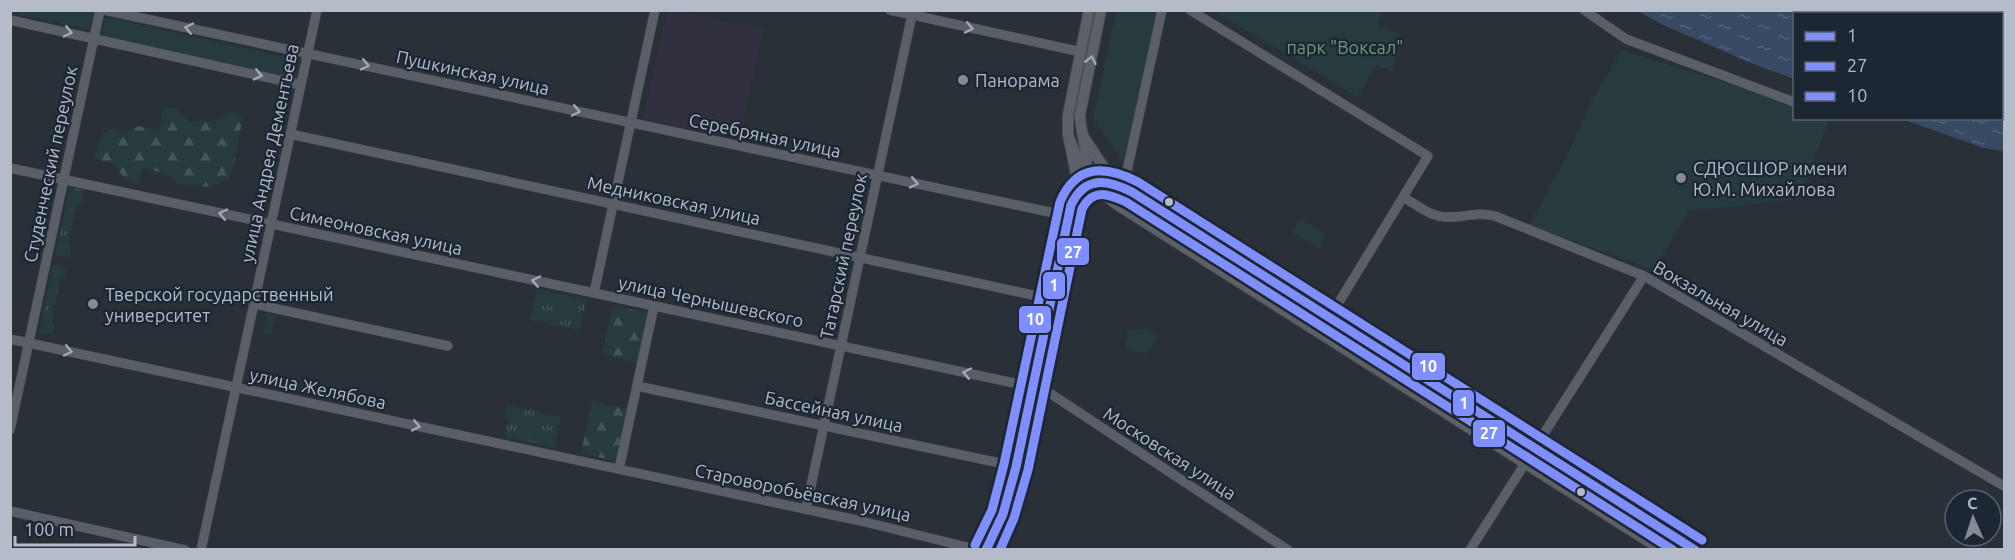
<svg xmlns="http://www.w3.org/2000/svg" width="2015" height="560" font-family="Ubuntu,sans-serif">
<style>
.medical{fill:#31303e}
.grass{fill:url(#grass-tufts)}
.forest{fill:url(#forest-firs)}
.park{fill:#273a3e}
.water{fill:url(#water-ripples)}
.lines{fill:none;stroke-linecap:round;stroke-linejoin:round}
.minor-casing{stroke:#484c53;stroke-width:10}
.major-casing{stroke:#484c55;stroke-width:12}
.minor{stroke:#5a5e66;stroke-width:9}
.major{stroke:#5c6168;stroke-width:10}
.bus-1-casing{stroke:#1d2633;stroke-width:14}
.bus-2-casing{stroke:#1d2633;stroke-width:14}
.bus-3-casing{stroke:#1d2633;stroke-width:14}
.bus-1{stroke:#808fff;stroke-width:9}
.bus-2{stroke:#808fff;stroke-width:9}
.bus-3{stroke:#808fff;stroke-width:9}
.oneway{stroke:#a2a9b5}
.oneway2{stroke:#a2aab6}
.poi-dot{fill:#848b96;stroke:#1d2633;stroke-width:2}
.bus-dot{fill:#b4bcc9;stroke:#1d2633;stroke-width:2}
.labels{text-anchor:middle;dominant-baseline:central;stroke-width:4.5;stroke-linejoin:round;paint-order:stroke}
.park-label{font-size:18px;fill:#6b9a76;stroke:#1d2633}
.street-label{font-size:18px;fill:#b4bcc9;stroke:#1d2633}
.poi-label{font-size:18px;fill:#b4bcc9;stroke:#1d2633;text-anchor:start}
.line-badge{stroke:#1d2633;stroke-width:2}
.badge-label{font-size:16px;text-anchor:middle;font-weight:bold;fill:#fff}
</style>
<defs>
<pattern id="grass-tufts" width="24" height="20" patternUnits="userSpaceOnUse" patternTransform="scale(1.5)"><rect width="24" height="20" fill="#273a3e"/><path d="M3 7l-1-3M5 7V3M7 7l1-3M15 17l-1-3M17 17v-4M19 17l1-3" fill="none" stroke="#445559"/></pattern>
<pattern id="forest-firs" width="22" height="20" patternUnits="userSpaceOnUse" patternTransform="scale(1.5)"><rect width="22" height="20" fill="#273a3e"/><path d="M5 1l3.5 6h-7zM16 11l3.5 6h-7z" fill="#445559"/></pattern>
<pattern id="water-ripples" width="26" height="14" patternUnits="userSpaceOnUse" patternTransform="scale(1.5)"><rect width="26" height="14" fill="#384963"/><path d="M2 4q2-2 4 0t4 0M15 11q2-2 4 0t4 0" fill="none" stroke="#526178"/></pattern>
</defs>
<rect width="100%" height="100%" fill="#2a3038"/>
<path class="medical" d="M667,11H675L763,29L740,139L643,119Z"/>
<path class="grass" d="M70,187L84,190L82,201L77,204L68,244L71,248L69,258L55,255Z
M53,265L67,268L65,276L60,279L52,321L55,325L53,335L39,332Z
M537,289L586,300L580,330L530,320Z
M506,405L561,417L554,447L505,437L509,418L504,417Z"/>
<path class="forest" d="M161,106L175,108L188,121L213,122L234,112L243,115L234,164L228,181L208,187L177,184L168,174L142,168L138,183L125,180L115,164L95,159V152L103,133L110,130L124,133L139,126L158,130L162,123Z
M613,306L650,313L639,363L602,354Z
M592,401L630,409L619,462L581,453Z"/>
<path class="park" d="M11,10H80L93,13L90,30L11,13Z
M1116,11H1158L1125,163L1093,120Z
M1213,11H1382L1378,27L1401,33L1392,71L1376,65L1358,97Z
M106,17L297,60L293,79L101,35Z
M1622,50L1794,104V118L1829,119L1800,199L1689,211L1656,266L1664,271L1661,276L1640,265L1529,225L1567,156L1590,103Z
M1300,218L1326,234L1318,248L1292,232Z
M267,313L276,315L271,335L263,333Z
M1146,328L1159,336L1147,354L1124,348L1128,331Z"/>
<path class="water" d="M1638,11H2004V151L1984,148L1902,119L2002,118V14H1794V79L1751,63L1663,25Z"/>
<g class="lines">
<defs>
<path id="minor" d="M104,10L1068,216
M890,10L1081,52
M1190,10L1428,156L1330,317
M1584,10L1626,39L1794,102
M10,20L301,85
M290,134L1051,299
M10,168L1033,387L1048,392L1288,550
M1120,183L1127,171L1162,10
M1403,197C1417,205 1431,217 1447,217C1465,218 1475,211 1495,216L1644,276L2004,486
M594,293L655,10
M254,304L448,346
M10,339L861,521L979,550
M637,386L1023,468
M10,430L100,10
M619,469L654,306
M806,509L913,10
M10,511L185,550
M201,550L317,10
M1470,550L1644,276"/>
<path id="major" d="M1083,136L1103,166L1126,189L1696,550
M1069,137C1077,163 1095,188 1116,204L1662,550
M1078,205C1086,196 1095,194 1107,197
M1070,207L1076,174L1068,134V115L1089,10
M994,550L1011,511L1023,468L1086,171C1089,150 1080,134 1080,114L1101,10"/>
</defs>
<use href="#minor" class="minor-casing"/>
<use href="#major" class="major-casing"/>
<use href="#minor" class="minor"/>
<use href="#major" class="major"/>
<defs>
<path id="bus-1" d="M986,550L1003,514L1016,467L1071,205C1085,176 1106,179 1132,192L1695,550"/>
<path id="bus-2" d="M1000,550L1014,518L1028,470L1082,209C1093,188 1108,194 1126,202L1673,550"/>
<path id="bus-3" d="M975,545L992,510L1004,464L1060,202C1076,164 1105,165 1138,182L1702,540"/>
</defs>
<use href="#bus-1" class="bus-1-casing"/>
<use href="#bus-2" class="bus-2-casing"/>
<use href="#bus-3" class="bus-3-casing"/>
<use href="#bus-1" class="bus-1"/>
<use href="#bus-2" class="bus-2"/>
<use href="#bus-3" class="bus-3"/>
</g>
<defs><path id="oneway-chevron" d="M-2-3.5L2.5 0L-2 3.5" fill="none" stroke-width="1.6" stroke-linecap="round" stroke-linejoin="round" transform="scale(1.5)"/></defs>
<g class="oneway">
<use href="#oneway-chevron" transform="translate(189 28) rotate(-168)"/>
<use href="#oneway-chevron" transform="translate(969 28) rotate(12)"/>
<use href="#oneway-chevron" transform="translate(68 32) rotate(13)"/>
<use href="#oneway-chevron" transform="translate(365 65) rotate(12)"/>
<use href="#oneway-chevron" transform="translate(258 75) rotate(13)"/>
<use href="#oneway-chevron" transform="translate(576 111) rotate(12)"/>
<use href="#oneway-chevron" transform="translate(914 183) rotate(12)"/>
<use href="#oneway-chevron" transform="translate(223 214) rotate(-168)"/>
<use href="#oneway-chevron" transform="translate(536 281) rotate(-168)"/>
<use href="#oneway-chevron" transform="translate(68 351) rotate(12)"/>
<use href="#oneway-chevron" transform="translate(967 373) rotate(-168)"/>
<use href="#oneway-chevron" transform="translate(416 426) rotate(12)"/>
</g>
<use class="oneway2" href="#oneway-chevron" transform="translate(1091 60) rotate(-78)"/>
<g class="poi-dot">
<circle cx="963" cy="80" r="6"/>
<circle cx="1681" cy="178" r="6"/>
<circle cx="93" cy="304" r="6"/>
</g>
<g class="bus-dot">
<circle cx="1169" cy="202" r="5"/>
<circle cx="1581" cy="492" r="5"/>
</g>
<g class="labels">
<g class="park-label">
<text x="1345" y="47">парк "Воксал"</text>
</g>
<g class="street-label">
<text transform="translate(473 72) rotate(12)">Пушкинская улица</text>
<text transform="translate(765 135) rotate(12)">Серебряная улица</text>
<text transform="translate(269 153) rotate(-78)">улица Андрея Дементьева</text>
<text transform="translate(50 164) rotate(-78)">Студенческий переулок</text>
<text transform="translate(674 200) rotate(12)">Медниковская улица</text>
<text transform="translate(376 230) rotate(12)">Симеоновская улица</text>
<text transform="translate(843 256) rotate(-78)">Татарский переулок</text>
<text transform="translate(711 301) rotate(12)">улица Чернышевского</text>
<text transform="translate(1721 303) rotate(30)">Вокзальная улица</text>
<text transform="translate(318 388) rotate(12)">улица Желябова</text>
<text transform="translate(834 411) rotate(12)">Бассейная улица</text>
<text transform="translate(1170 453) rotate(33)">Московская улица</text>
<text transform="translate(803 492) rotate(12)">Староворобьёвская улица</text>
</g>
<g class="poi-label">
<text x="975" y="80">Панорама</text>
<text x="1693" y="168">СДЮСШОР имени<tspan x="1693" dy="21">Ю.М. Михайлова</tspan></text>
<text x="105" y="294">Тверской государственный<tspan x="105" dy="21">университет</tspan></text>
</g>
</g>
<g class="line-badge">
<rect x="1056" y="237" width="34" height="29" rx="6" fill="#808fff"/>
<rect x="1042" y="271" width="24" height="29" rx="6" fill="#808fff"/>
<rect x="1018" y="305" width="34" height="29" rx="6" fill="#808fff"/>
<rect x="1411" y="352" width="35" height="29" rx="6" fill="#808fff"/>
<rect x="1452" y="389" width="23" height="28" rx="6" fill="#808fff"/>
<rect x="1472" y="419" width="34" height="29" rx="6" fill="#808fff"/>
</g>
<g class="badge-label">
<text x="1073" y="258">27</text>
<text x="1054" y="291">1</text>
<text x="1035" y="325">10</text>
<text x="1428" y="372">10</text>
<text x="1464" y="409">1</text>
<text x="1489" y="439">27</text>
</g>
<rect width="2015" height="560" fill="none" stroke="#b4bcc9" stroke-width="24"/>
<rect x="1793" y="12" width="210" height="108" fill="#1d2633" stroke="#59626f" stroke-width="1.5"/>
<rect x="1805" y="32" width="30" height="9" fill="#808fff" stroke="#59626f" stroke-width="1.5"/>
<text x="1847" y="42" font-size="18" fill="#b4bcc9">1</text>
<rect x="1805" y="62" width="30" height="9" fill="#808fff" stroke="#59626f" stroke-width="1.5"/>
<text x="1847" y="72" font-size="18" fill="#b4bcc9">27</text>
<rect x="1805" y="92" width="30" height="9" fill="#808fff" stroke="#59626f" stroke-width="1.5"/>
<text x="1847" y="102" font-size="18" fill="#b4bcc9">10</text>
<g transform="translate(1973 518) rotate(357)"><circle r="28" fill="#1d2633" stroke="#59626f" stroke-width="1.5"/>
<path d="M0-4.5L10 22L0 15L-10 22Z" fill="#848b96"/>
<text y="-9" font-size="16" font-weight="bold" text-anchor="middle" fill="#b4bcc9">С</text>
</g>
<path d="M15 536v9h120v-9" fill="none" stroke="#b4bcc9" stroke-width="3"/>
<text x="24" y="536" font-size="18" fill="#b4bcc9" stroke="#1d2633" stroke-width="4.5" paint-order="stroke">100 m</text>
</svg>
